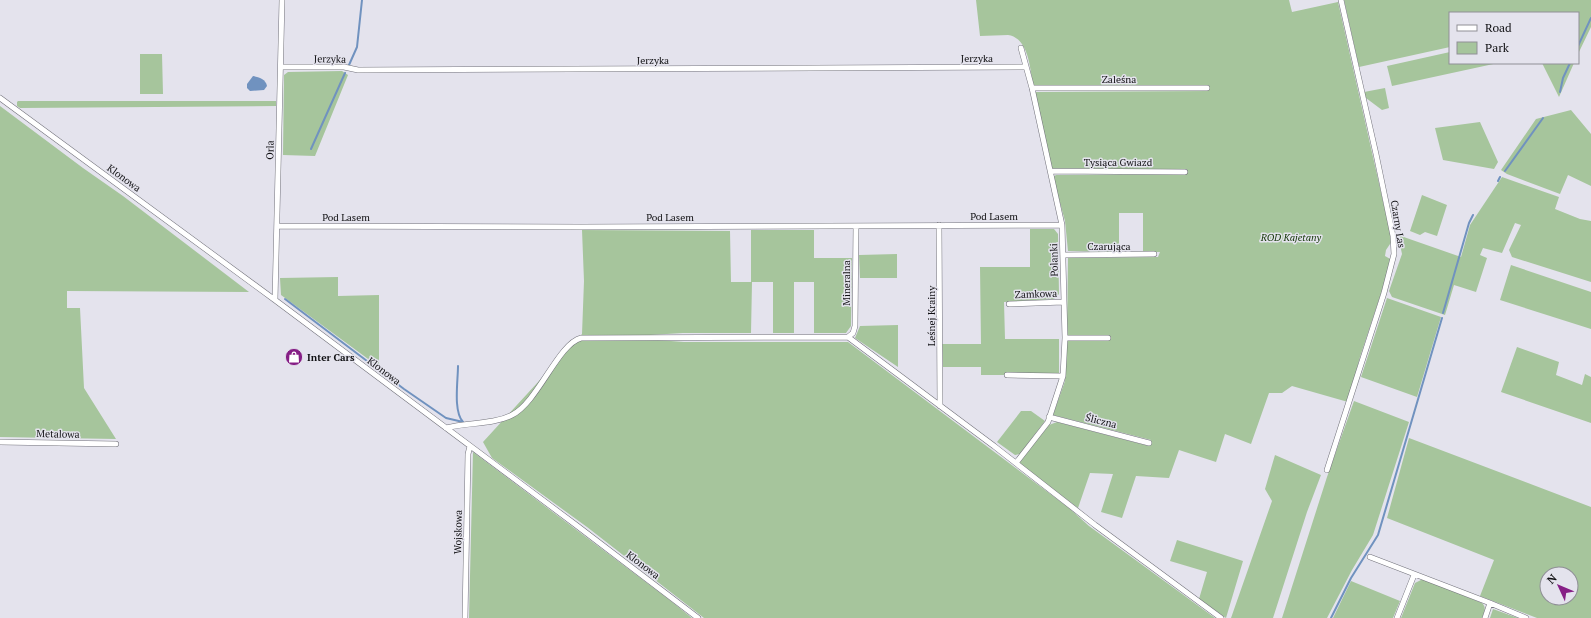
<svg xmlns="http://www.w3.org/2000/svg" width="1591" height="618" font-family="'PT Serif',serif">
<style>
.green{fill:#a6c59c;fill-rule:evenodd}
.water{fill:#7092bf}
.lines{fill:none;stroke-linecap:round;stroke-linejoin:round}
.stream{stroke:#7092bf;stroke-width:2}
.street-casing{stroke:#72727b;stroke-width:6}
.street{stroke:#fff;stroke-width:5}
.labels{text-anchor:middle;dominant-baseline:central;stroke-width:3;stroke-linejoin:round;paint-order:stroke}
.street-label{font-size:10px;fill:#101013;stroke:#e4e3ed}
.park-label{font-size:10px;font-style:italic;fill:#0e3200;stroke:#e4e3ed}
.poi-label{font-size:10px;font-weight:bold;fill:#101013;stroke:#e4e3ed;text-anchor:start}
</style>
<rect width="100%" height="100%" fill="#e4e3ed"/>
<path class="green" d="M976,0H1289L1292,12L1338,2L1392,241L1386,250L1385,256L1392,260L1360,357L1348,402L1292,386L1282,393H1269L1251,444L1225,434L1216,462L1179,450L1169,478L1136,476L1122,518L1101,512L1113,474L1090,473L1078,508L1019,463L1049,425L1057,422L1149,446L1151,440L1053,415L1065,381L1067,341H1109V335H1067L1068,258L1158,257L1160,252H1143V213H1119V252L1068,251L1065,221L1053,177L1056,175L1186,174L1187,169H1051L1035,92L1207,91L1209,85H1033C1030,69 1029,38 1008,35C999,35 989,36 980,36Z
M1344,0H1591V27L1578,54V13H1450V47L1359,67Z
M1450,52V63H1498L1392,86L1387,66Z
M140,54H162L163,94H140Z
M1542,63H1574L1559,97Z
M342,71L348,75L315,156L283,155L284,75L288,72Z
M1385,88L1389,108L1382,110L1366,98L1364,92Z
M18,101H276V106L20,108L17,106V102Z
M0,106L83,168L123,196L249,292L67,291V308H80L84,388L116,439L0,437Z
M1571,110L1591,134V186L1568,175L1560,194L1507,174L1501,170L1536,119Z
M1480,122L1498,162L1494,169L1443,160L1435,128Z
M1502,177L1559,197L1555,209L1580,219L1591,221V282L1512,257L1509,250L1521,225L1515,223L1502,253L1483,248L1480,255L1487,258L1476,292L1454,285L1445,315L1392,297L1389,291L1402,254L1398,235L1461,257L1470,225Z
M1422,195L1447,205L1437,236L1425,232L1420,235L1410,231Z
M1030,229H1054L1058,234L1059,294L1054,299L1004,302L1005,339H1059V373H1007L1004,375H981V367H943L942,344H981L980,267H1030Z
M582,230L730,231L731,282H751V230H814V258H852L851,326L846,333H814V282H794V333H773V282H752L751,333H683L618,337L684,342H848L1069,508L1089,526L1215,618H704L587,527L492,458L483,442L582,334L584,281Z
M897,254V278H860L859,255Z
M1511,265L1591,292V329L1500,300Z
M338,277V296L379,295V367L281,295L280,278Z
M1387,298L1441,317L1417,397L1361,377Z
M898,325V367L855,338L860,326Z
M1517,347L1559,362L1556,375L1582,385L1585,374L1591,377V423L1501,392Z
M1354,401L1409,422L1373,535L1352,570L1327,618H1282L1327,477Z
M1021,411H1031L1045,421L1020,454L1015,455L997,442Z
M1409,438L1591,507V618H1537L1480,596L1494,560L1387,518ZM1547,574H1571V598H1547Z
M473,452L671,601L692,618H469Z
M1275,455L1321,475L1307,512L1273,618H1231L1272,501L1265,489Z
M1177,540L1243,561L1226,618L1199,599L1207,572L1170,561Z
M1423,579L1482,603C1487,608 1484,612 1482,618H1401L1415,583Z
M1351,581L1400,601L1393,618H1333Z
M1493,609L1518,618H1490Z"/>
<path class="water" d="M253,76C258,77 266,79 267,86L264,90L250,91L247,88V84Z"/>
<g class="lines">
<path class="stream" d="M1578,46L1591,18
M349,65L357,47L362,0
M1560,92L1563,78L1570,63
M311,149L345,73
M1505,171L1543,118
M1498,181L1500,177
M285,299L404,389L446,418L463,422C453,411 458,381 458,366
M1443,313L1469,223L1473,215
M1331,618L1351,578L1378,535L1442,318"/>
<defs>
<path id="street" d="M281,67H344L358,70L1026,67
M1032,88H1207
M0,98L275,300L576,525L698,618
M1051,171L1185,172
M939,225L940,406
M277,226L581,227L1062,225
M1063,255L1154,254
M275,300L282,0
M1009,304L1063,302
M848,337L853,333L855,326L856,226
M1065,338H1108
M1007,375L1063,376
M1049,417L1149,443
M446,428C467,422 492,425 512,415C538,402 558,344 581,338L848,337L994,446L1095,525L1221,618
M0,442L116,444
M1016,463L1048,422L1063,376L1065,338L1062,225L1032,88L1021,48
M1327,470L1384,293L1394,254L1393,236L1376,154L1341,0
M1370,557L1490,603L1485,618
M1490,603L1526,618
M465,618L468,454L470,446
M1397,618L1414,575"/>
</defs>
<use href="#street" class="street-casing"/>
<use href="#street" class="street"/>
</g>
<defs>
<symbol id="shop-disc" viewBox="-11 -11 22 22"><circle r="9.5" fill="#861f86" stroke="#e4e3ed"/><path d="M-5-2.5h2.3a2.7 3.5 0 0 1 5.4 0H5L5.5 6h-11ZM-1.5-2.5h3a1.5 2.3 0 0 0-3 0Z" fill="#fff"/></symbol>
</defs>
<g fill-rule="evenodd">
<use href="#shop-disc" x="284" y="347" width="20" height="20"/>
</g>
<g class="labels">
<g class="street-label">
<text x="977" y="58">Jerzyka</text>
<text transform="translate(330 59) rotate(1)">Jerzyka</text>
<text x="653" y="60">Jerzyka</text>
<text x="1119" y="79">Zaleśna</text>
<text transform="translate(270 150) rotate(-89)">Orla</text>
<text x="1118" y="162">Tysiąca Gwiazd</text>
<text transform="translate(124 178) rotate(36)">Klonowa</text>
<text x="994" y="216">Pod Lasem</text>
<text x="346" y="217">Pod Lasem</text>
<text x="670" y="217">Pod Lasem</text>
<text transform="translate(1398 224) rotate(81)">Czarny Las</text>
<text x="1109" y="246">Czarująca</text>
<text transform="translate(1054 260) rotate(-91)">Polanki</text>
<text transform="translate(846 283) rotate(-90)">Mineralna</text>
<text transform="translate(1036 294) rotate(-2)">Zamkowa</text>
<text transform="translate(931 316) rotate(-90)">Leśnej Krainy</text>
<text transform="translate(384 371) rotate(37)">Klonowa</text>
<text transform="translate(1101 421) rotate(14)">Śliczna</text>
<text transform="translate(58 434) rotate(1)">Metalowa</text>
<text transform="translate(458 532) rotate(-89)">Wojskowa</text>
<text transform="translate(643 565) rotate(37)">Klonowa</text>
</g>
<g class="park-label">
<text x="1291" y="237">ROD Kajetany</text>
</g>
<g class="poi-label">
<text x="307" y="357">Inter Cars</text>
</g>
</g>
<rect x="1449" y="12" width="130" height="52" fill="#e4e3ed" stroke="#8f8f96"/>
<rect x="1457" y="25" width="20" height="6" fill="#ffffff" stroke="#8f8f96"/>
<text x="1485" y="32" font-size="12" fill="#101013">Road</text>
<rect x="1457" y="42" width="20" height="12" fill="#a6c59c" stroke="#8f8f96"/>
<text x="1485" y="52" font-size="12" fill="#101013">Park</text>
<g transform="translate(1559 586) rotate(314)"><circle r="19" fill="#e4e3ed" stroke="#8f8f96"/>
<path d="M0-3L7 15L0 10L-7 15Z" fill="#861f86"/>
<text y="-6" font-size="11" font-weight="bold" text-anchor="middle" fill="#101013">N</text>
</g>
</svg>
